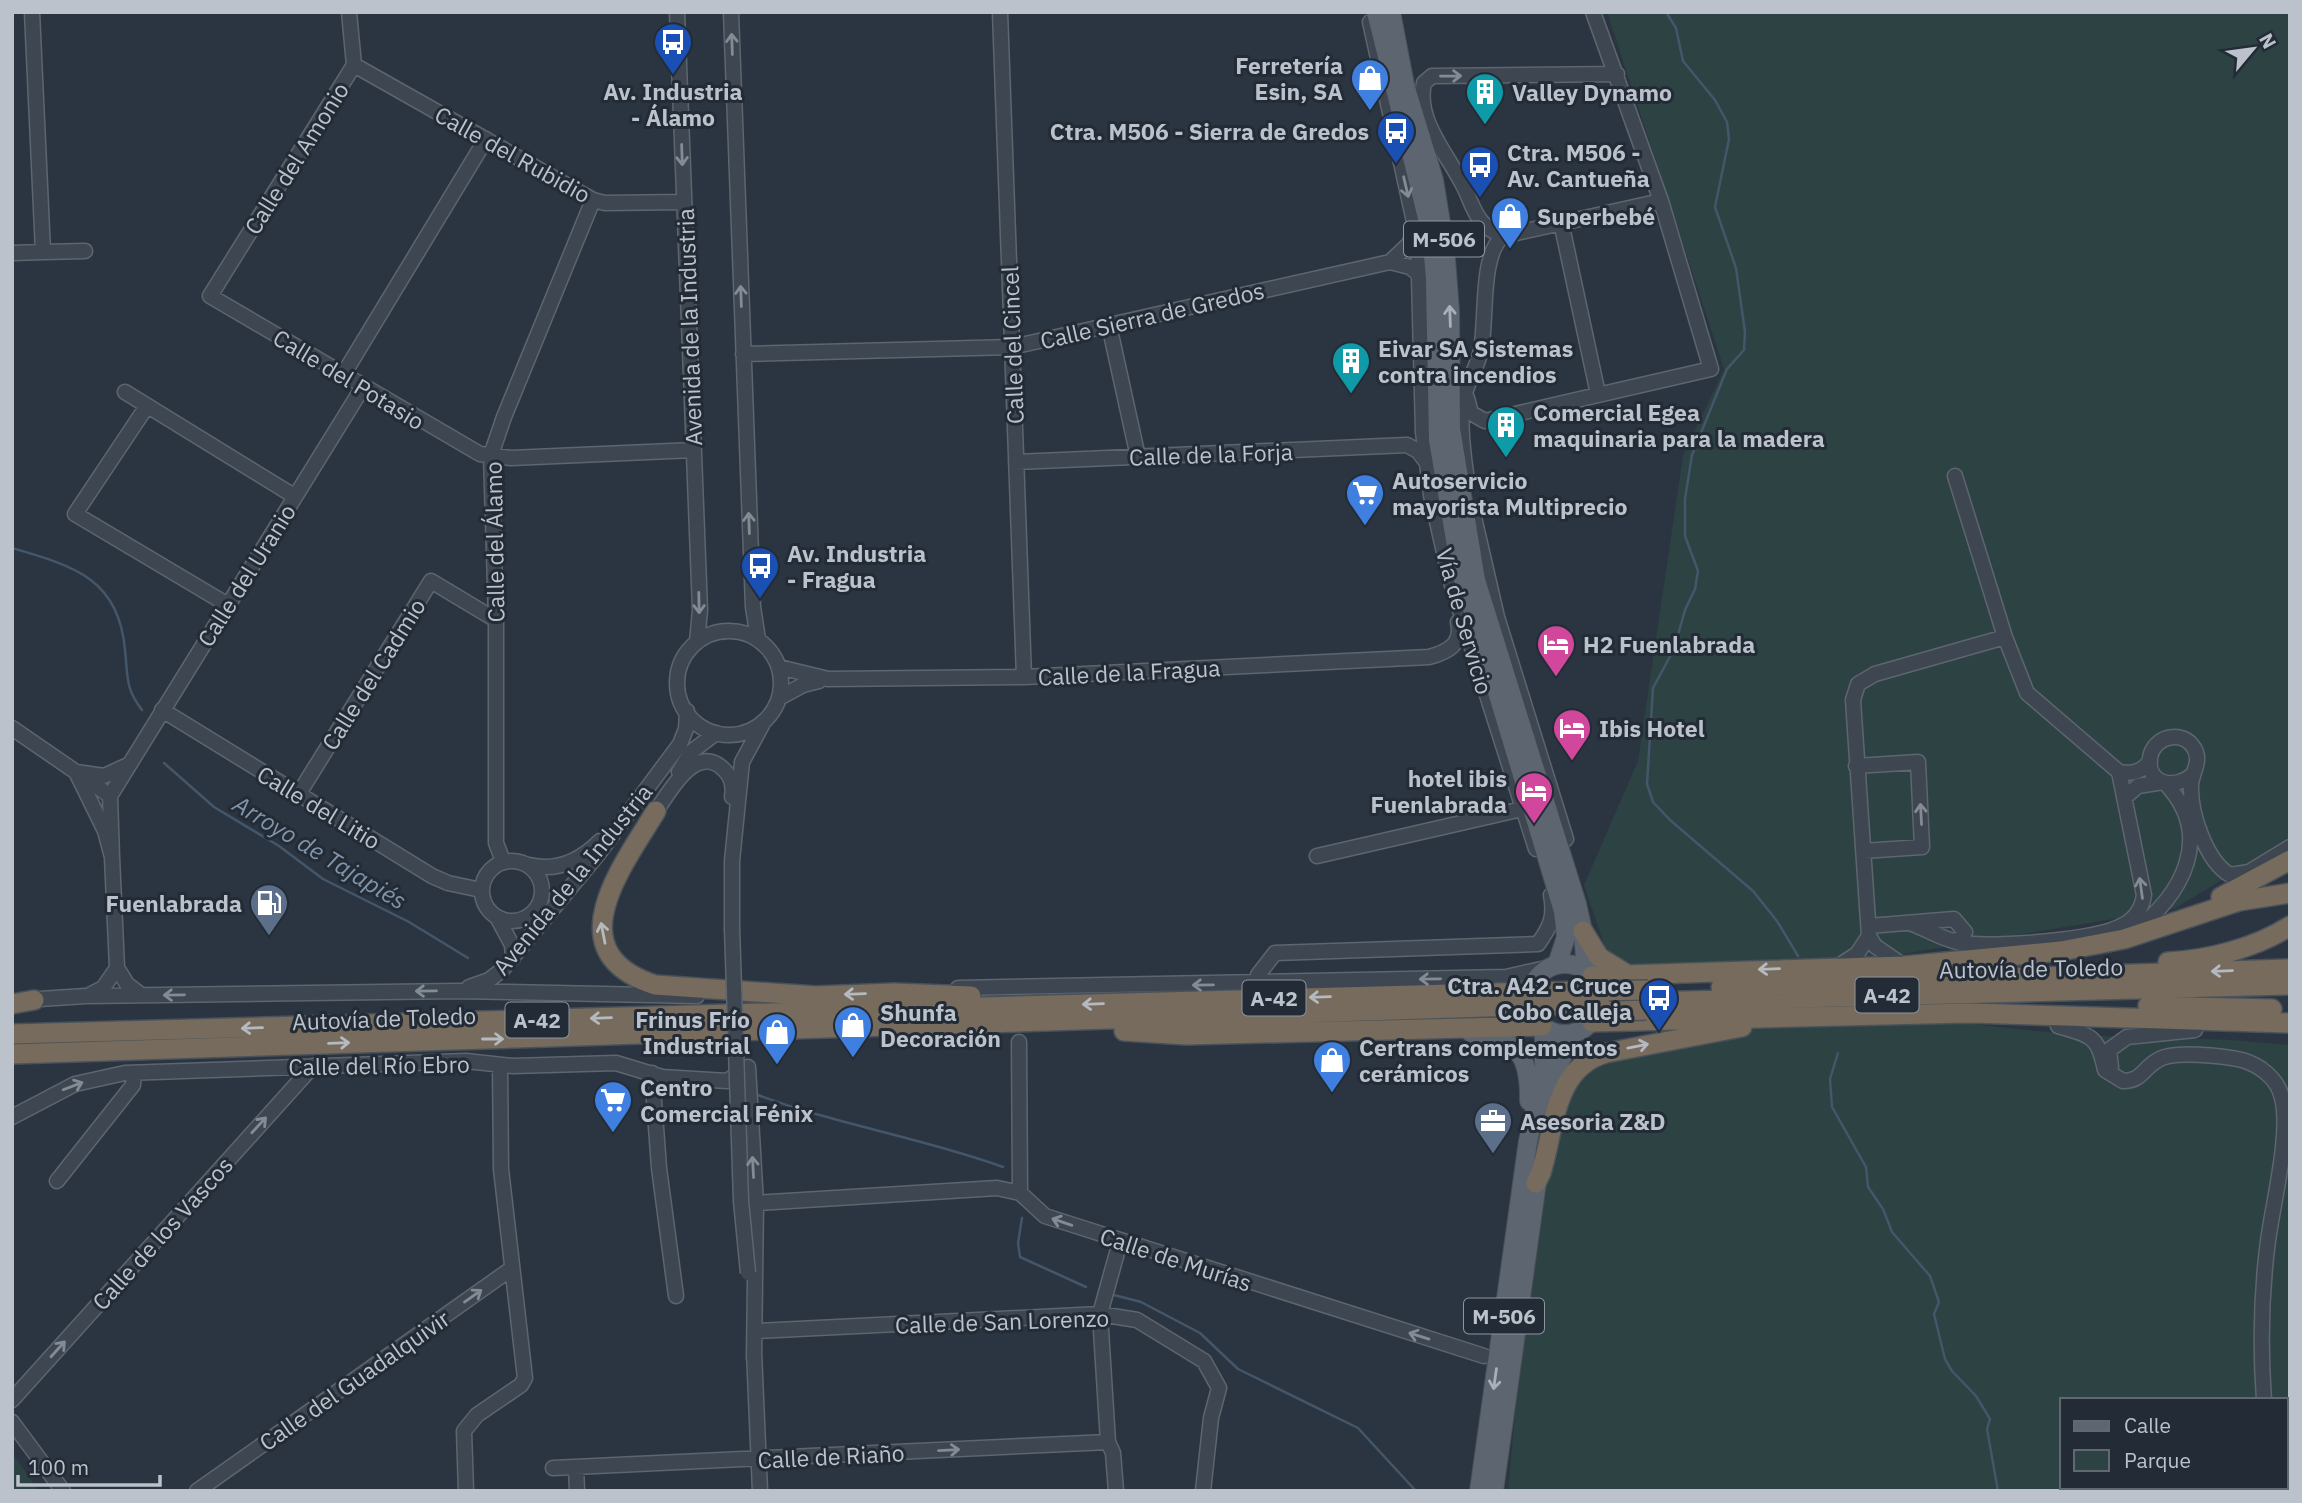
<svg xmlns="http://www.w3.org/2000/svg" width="2302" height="1503" font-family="'IBM Plex Sans',sans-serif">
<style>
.green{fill:#2d4243;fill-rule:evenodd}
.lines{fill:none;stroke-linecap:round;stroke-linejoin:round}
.stream{stroke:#445669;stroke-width:2.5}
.minor-casing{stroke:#5d656e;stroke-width:17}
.major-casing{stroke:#48505a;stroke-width:20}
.highway-casing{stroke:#49525b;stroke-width:22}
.minor{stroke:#3e4751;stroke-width:14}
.major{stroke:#5d6670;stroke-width:18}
.highway{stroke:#766b5c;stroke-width:19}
.minor-bridge-casing{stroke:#5d656e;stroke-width:17;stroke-linecap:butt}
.highway-bridge-casing{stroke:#49525b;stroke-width:22;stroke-linecap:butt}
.minor-bridge{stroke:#3e4751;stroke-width:14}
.highway-bridge{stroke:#766b5c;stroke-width:19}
.oneway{stroke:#838b94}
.oneway2{stroke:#a9b0b9}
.oneway3{stroke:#b5b9c0}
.labels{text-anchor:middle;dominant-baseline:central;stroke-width:6;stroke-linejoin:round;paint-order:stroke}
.shield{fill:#232c36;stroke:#8e959e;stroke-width:2}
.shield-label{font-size:21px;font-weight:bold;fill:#bcc2cb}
.poi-label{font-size:23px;font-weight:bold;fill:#bcc2cb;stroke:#232c36;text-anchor:start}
.street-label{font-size:23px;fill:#bcc2cb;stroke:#232c36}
.water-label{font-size:24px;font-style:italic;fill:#8094aa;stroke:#232c36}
</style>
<rect width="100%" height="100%" fill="#2b3541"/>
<path class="green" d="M1607,12H2290V839L2174,909L1855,962L1635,964L1608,956L1584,885L1638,761L1683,456L1724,369Z
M1832,1020L1962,1023L2074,1035L2231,1040L2290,1045V1491H1508L1525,1302L1542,1192L1576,1080L1598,1062L1752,1029ZM2062,1400H2286V1487H2062Z
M12,1452L15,1457L39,1491H12Z"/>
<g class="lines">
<path class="stream" d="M1666,12L1676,28L1683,61L1715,100L1727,122L1729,139L1715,207L1736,268L1745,332L1744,350L1727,369L1692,455L1685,499V536L1698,571L1695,589L1685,610L1674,649L1653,688L1647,784L1653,802L1670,820L1753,891L1777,921L1798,956
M12,548C73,566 119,578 125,650C128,677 125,688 142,710
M164,763L214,807L279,846L323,879L409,922L468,958
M1838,1053L1830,1079L1832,1107L1866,1167L1868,1187L1883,1209L1892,1232L1930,1276L1939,1302L1934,1314L1945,1359L1952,1371L1976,1396L1990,1419L1987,1429L1998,1491
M758,1095C838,1125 923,1138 1003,1167
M1022,1218L1018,1243L1020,1257L1086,1287
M1114,1295L1141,1302L1200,1333L1238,1369L1358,1428L1416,1491"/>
<defs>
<path id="minor" d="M349,12L354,65L210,296L480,454L511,458L694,450
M677,12L700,610L697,642
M731,12L753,607L758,639
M1000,12L1024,677
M1370,22L1418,240L1423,432L1431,495L1450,579L1536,849
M354,65L593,200L605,203L684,202
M1561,222L1598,394
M1503,236C1495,233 1487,228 1481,221C1473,211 1470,199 1464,187C1449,156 1415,120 1424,83L1432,76L1617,74
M43,252L85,251
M12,253L43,252L32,12
M1390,262L1410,267L1421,276
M1109,325L1138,457
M743,354L1012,347L1390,262L1409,244L1415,229
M343,375L486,139
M125,392L294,496
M1467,398L1471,413L1485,421L1711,369L1661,201L1593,12
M147,406L75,514L228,605
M1016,462L1407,445L1418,451L1427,463
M1466,473C1463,452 1460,428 1462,407C1463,388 1477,370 1481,350C1487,318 1480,255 1503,236L1661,201
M1955,476L2005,637L2027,693L2119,772C2133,774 2142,772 2150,761
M1473,513L1497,617L1566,839
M677 683a52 52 0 1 1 104 0a52 52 0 1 1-104 0Z
M779,667L828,679L1024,677L1429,657C1448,652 1463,644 1458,622
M779,698L803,685L819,681
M162,710L432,876L448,883L481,890
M12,728L76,772L105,831L112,857L117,968L103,988L91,994
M1856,766L1918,762L1922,847L1863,851
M76,772L104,776L128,765
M679,772L691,752L716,733
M2194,773C2178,790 2146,786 2150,758C2153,736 2183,729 2194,748C2202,761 2192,772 2191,785C2190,813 2206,861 2230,875L2249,872L2290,847
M80,774L110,796
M298,795L431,581L496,620
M2124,798L2138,786L2163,782
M656,811C669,793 694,745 721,767C731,775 734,784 732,797
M1317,856L1522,809
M112,857L110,796L363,387
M482 891a30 30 0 1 1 60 0a30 30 0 1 1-60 0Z
M503,861L496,843V620L491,455L504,417L593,200
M529,865C557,872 581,860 600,841
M497,917L512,945L513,958
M1912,924C1929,930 1945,941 1962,943C1992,948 2099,940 2123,925C2135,919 2142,908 2144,895L2119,772
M1869,926L1954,919L1965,932L1961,939L1953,941
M732,928V861L742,762L762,725
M2133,932C2183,895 2215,835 2165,783
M1904,966L1875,946L1869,936L1853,700L1858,684L1875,674L2005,637
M1837,967L1857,954L1869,936
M117,968L127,984L141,995
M1258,975L1275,953L1538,944C1551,926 1555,916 1551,895
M469,987L489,980L502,970L599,853L680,744L686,729L687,711
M958,988L1506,977L1546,968
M24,1000L86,996L458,991L697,996
M2058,1026C2091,1036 2098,1035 2105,1070L2123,1081C2142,1081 2143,1068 2158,1060C2173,1050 2224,1056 2242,1060C2260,1065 2278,1079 2282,1098C2291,1134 2273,1202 2268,1241C2261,1294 2260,1346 2264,1400
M1019,1042L1020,1193L1045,1216L1484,1356
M748,1067L756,1203L754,1358
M2111,1067L2109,1050L2127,1037L2195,1030
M652,1073L659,1168L676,1296
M12,1117L75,1084L125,1073L466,1061L513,1066L616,1063L662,1077L727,1081L748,1067
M57,1181L133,1085L134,1073
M756,1203L997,1188L1020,1193
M757,1331L1100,1314L1137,1320L1204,1361L1219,1388L1211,1418L1203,1491
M754,1351L760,1491
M12,1400L313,1066
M12,1422L63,1491
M576,1467L577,1491
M553,1468L1108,1442
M2273,1487L2274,1491
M197,1491L511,1269
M466,1491L464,1431L477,1415L521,1385L525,1378L501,1169L500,1065
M1116,1491L1113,1453L1108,1442L1100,1314L1120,1242"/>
<path id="major" d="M1376,12L1431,234L1435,278L1438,440L1460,569L1563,911L1566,937L1557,964
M1391,12L1405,85L1434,180L1445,247L1450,311L1451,429L1476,580L1577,904L1583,931L1586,970
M1530 999a35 35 0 1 1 70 0a35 35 0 1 1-70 0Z
M1471,1033C1518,1037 1530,1056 1529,1101
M1550,1110L1560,1062L1573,1033
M1479,1491L1528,1141L1544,1067V1027
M1494,1491L1539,1168"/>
<path id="highway" d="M656,811C622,867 555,952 655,985L816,996L894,993L971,996
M2221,897L2290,860
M1583,931L1599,957L1625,973
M2168,962C2209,960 2255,948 2290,926
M1592,976L1904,966L2061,951L2124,939L2239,901L2290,893
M1721,987L2290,969
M1647,1002L2290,985
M12,1004L34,1000
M2148,1006L2272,1009
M1592,1022L1970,1013L2290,1023
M1124,1031L1186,1035L1542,1026
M12,1034L1486,993
M12,1054L1486,1007
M1536,1183L1541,1173C1555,1129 1553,1068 1606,1053L1742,1027"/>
</defs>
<use href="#minor" class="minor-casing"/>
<use href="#major" class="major-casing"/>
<use href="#highway" class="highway-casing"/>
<use href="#minor" class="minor"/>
<use href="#major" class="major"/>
<use href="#highway" class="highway"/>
<defs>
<path id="minor-bridge" d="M732,928L741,1201L748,1273"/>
<path id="highway-bridge" d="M1486,993L1648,990
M1486,1007L1600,1004
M1588,1012L1646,1010"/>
</defs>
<use href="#minor-bridge" class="minor-bridge-casing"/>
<use href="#highway-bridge" class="highway-bridge-casing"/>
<use href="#minor-bridge" class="minor-bridge"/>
<use href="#highway-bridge" class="highway-bridge"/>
</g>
<defs><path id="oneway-shaft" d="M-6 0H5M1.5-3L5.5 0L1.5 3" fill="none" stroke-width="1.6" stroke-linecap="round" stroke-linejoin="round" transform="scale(1.75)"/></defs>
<g class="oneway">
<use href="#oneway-shaft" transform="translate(732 44) rotate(-92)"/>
<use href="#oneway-shaft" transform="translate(1451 76) rotate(-1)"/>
<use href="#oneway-shaft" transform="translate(682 155) rotate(88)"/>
<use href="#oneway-shaft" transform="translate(1406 187) rotate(77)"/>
<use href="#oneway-shaft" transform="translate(741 296) rotate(-92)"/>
<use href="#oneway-shaft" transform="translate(749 523) rotate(-92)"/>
<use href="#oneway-shaft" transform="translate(699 603) rotate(89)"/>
<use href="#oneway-shaft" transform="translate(1921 814) rotate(-93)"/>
<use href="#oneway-shaft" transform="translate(2141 888) rotate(-98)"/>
<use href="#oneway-shaft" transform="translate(1430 979) rotate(179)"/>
<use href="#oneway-shaft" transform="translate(1203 985) rotate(179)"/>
<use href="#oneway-shaft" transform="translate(426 991) rotate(179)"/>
<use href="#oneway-shaft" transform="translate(174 995) rotate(179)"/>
<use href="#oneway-shaft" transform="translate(73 1086) rotate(-21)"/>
<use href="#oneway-shaft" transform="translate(259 1125) rotate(-47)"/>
<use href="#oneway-shaft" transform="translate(753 1167) rotate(-93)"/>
<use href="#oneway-shaft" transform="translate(1062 1222) rotate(-161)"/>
<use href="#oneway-shaft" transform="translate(473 1296) rotate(-35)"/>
<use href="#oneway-shaft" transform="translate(1419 1336) rotate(-163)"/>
<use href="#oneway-shaft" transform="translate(58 1349) rotate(-48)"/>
<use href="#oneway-shaft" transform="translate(949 1450) rotate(-3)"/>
</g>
<g class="oneway2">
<use href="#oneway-shaft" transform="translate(1450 316) rotate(-92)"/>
<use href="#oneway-shaft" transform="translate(1495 1379) rotate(98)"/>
</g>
<g class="oneway3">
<use href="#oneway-shaft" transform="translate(603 933) rotate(-101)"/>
<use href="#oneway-shaft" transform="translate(1769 969) rotate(178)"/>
<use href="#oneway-shaft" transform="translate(2222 971) rotate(178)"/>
<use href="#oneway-shaft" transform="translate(855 994) rotate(178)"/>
<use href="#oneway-shaft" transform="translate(1320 997) rotate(178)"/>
<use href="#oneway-shaft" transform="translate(1093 1004) rotate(178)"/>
<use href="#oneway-shaft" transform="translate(601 1018) rotate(178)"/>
<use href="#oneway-shaft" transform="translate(252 1028) rotate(178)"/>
<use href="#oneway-shaft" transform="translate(493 1039)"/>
<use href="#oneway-shaft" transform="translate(339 1043) rotate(-2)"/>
<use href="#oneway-shaft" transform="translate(1638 1046) rotate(-11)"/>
</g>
<defs>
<symbol id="bus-pin" viewBox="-11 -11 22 30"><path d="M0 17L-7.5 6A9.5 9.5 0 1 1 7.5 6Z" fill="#1a4fb4" stroke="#232c36"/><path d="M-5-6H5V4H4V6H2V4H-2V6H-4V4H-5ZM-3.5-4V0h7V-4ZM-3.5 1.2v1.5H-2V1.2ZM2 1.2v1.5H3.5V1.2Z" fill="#fff"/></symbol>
<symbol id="shop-pin" viewBox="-11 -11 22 30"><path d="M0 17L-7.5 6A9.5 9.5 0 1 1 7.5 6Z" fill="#3f7fe0" stroke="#232c36"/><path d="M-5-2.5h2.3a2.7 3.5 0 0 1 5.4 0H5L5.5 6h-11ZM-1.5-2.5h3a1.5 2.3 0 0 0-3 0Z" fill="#fff"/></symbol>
<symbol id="building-pin" viewBox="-11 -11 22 30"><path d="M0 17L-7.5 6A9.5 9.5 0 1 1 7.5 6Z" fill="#0f9aa8" stroke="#232c36"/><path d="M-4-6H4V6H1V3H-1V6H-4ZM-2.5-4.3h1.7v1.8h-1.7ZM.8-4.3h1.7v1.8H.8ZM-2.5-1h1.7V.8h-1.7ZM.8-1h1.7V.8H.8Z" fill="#fff"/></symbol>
<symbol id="supermarket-pin" viewBox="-11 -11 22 30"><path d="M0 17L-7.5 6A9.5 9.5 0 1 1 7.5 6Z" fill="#3f7fe0" stroke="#232c36"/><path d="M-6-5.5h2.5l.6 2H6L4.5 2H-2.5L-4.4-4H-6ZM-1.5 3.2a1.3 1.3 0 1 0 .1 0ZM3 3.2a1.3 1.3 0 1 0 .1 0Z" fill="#fff"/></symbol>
<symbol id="hotel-pin" viewBox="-11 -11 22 30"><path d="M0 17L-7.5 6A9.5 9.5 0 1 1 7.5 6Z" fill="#d1479c" stroke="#232c36"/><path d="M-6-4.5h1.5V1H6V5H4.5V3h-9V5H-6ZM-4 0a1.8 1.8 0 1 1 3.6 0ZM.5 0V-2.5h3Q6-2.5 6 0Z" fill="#fff"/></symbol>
<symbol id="fuel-pin" viewBox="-11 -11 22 30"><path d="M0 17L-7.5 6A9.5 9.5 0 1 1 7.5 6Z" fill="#5c6f8a" stroke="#232c36"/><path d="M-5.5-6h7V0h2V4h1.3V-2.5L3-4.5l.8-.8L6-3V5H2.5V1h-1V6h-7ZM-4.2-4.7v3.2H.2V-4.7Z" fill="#fff"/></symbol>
<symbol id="office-pin" viewBox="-11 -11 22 30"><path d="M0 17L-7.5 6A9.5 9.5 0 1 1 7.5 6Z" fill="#5c6f8a" stroke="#232c36"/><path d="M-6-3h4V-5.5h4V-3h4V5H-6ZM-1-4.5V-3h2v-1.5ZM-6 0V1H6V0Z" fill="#fff"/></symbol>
</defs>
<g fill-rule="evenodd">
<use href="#bus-pin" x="651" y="20" width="44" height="60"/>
<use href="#shop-pin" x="1348" y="56" width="44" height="60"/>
<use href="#building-pin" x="1463" y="70" width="44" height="60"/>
<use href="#bus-pin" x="1374" y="109" width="44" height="60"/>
<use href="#bus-pin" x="1458" y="143" width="44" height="60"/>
<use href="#shop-pin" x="1488" y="194" width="44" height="60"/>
<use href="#building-pin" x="1329" y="339" width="44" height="60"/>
<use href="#building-pin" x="1484" y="403" width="44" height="60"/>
<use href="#supermarket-pin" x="1343" y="471" width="44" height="60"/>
<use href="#bus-pin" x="738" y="544" width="44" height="60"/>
<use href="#hotel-pin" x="1534" y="622" width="44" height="60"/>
<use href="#hotel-pin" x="1550" y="706" width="44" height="60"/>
<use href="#hotel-pin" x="1512" y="769" width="44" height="60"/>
<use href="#fuel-pin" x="247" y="881" width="44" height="60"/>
<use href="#bus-pin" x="1637" y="976" width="44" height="60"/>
<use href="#shop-pin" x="831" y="1003" width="44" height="60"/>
<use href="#shop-pin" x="755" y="1010" width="44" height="60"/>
<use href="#shop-pin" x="1310" y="1038" width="44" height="60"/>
<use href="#supermarket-pin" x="591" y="1078" width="44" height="60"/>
<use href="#office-pin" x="1471" y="1099" width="44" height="60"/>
</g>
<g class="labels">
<g class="shield">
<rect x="1404" y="221.5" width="80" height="35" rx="5"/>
<rect x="1855.5" y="977.5" width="63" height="35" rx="5"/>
<rect x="1242.5" y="980.5" width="63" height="35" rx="5"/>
<rect x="505.5" y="1002.5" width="63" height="35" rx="5"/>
<rect x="1464" y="1298.5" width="80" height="35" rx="5"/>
</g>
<g class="shield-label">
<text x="1444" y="239">M-506</text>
<text x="1887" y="995">A-42</text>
<text x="1274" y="998">A-42</text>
<text x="537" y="1020">A-42</text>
<text x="1504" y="1316">M-506</text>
</g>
<g class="poi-label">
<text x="1343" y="65" text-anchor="end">Ferretería<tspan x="1343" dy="26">Esin, SA</tspan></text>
<text x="673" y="91" text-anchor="middle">Av. Industria<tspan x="673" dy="26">- Álamo</tspan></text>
<text x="1512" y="92">Valley Dynamo</text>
<text x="1369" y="131" text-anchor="end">Ctra. M506 - Sierra de Gredos</text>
<text x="1507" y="152">Ctra. M506 -<tspan x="1507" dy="26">Av. Cantueña</tspan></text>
<text x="1537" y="216">Superbebé</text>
<text x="1378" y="348">Eivar SA Sistemas<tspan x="1378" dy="26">contra incendios</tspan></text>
<text x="1533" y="412">Comercial Egea<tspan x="1533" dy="26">maquinaria para la madera</tspan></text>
<text x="1392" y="480">Autoservicio<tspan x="1392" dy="26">mayorista Multiprecio</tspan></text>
<text x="787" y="553">Av. Industria<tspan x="787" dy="26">- Fragua</tspan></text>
<text x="1583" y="644">H2 Fuenlabrada</text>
<text x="1599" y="728">Ibis Hotel</text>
<text x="1507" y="778" text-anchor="end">hotel ibis<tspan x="1507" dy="26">Fuenlabrada</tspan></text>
<text x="242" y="903" text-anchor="end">Fuenlabrada</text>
<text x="1632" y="985" text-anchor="end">Ctra. A42 - Cruce<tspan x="1632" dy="26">Cobo Calleja</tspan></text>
<text x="880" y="1012">Shunfa<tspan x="880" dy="26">Decoración</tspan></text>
<text x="750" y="1019" text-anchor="end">Frinus Frío<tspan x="750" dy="26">Industrial</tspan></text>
<text x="1359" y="1047">Certrans complementos<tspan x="1359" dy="26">cerámicos</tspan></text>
<text x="640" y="1087">Centro<tspan x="640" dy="26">Comercial Fénix</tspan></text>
<text x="1520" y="1121">Asesoria Z&amp;D</text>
</g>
<g class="street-label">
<text transform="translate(513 154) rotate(29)">Calle del Rubidio</text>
<text transform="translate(296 158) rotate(-58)">Calle del Amonio</text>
<text transform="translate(1152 315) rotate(-13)">Calle Sierra de Gredos</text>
<text transform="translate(689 327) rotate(-92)">Avenida de la Industria</text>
<text transform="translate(1012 345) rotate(-92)">Calle del Cincel</text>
<text transform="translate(349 379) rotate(31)">Calle del Potasio</text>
<text transform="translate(1211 454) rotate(-2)">Calle de la Forja</text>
<text transform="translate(494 542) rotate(-91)">Calle del Álamo</text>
<text transform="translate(246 575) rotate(-58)">Calle del Uranio</text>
<text transform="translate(1465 621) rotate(74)">Vía de Servicio</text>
<text transform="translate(1129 672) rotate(-3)">Calle de la Fragua</text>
<text transform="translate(373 674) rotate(-58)">Calle del Cadmio</text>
<text transform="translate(319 807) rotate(31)">Calle del Litio</text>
<text transform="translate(572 879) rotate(-51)">Avenida de la Industria</text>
<text transform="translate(2031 968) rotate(-1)">Autovía de Toledo</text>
<text transform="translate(384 1018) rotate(-2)">Autovía de Toledo</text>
<text transform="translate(379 1065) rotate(-1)">Calle del Río Ebro</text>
<text transform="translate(162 1233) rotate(-48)">Calle de los Vascos</text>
<text transform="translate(1176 1259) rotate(18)">Calle de Murías</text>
<text transform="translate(1002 1321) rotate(-2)">Calle de San Lorenzo</text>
<text transform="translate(354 1380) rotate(-35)">Calle del Guadalquivir</text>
<text transform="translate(831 1456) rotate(-3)">Calle de Riaño</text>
</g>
<g class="water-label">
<text transform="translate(320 852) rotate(31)">Arroyo de Tajapiés</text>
</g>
</g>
<rect width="2302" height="1503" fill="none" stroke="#bcc2cb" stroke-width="28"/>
<rect x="2060" y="1398" width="228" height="91" fill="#232c36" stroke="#606872" stroke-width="2"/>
<rect x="2074" y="1421" width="35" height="10" fill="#5d6670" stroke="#606872" stroke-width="2"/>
<text x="2124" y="1433" font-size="21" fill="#bcc2cb">Calle</text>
<rect x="2074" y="1450" width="35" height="21" fill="#2d4243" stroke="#606872" stroke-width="2"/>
<text x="2124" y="1468" font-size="21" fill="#bcc2cb">Parque</text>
<g transform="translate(2253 49) rotate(61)" stroke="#232c36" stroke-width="5" paint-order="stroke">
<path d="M0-5L12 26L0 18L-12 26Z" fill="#bcc2cb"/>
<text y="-10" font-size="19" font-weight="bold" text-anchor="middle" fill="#bcc2cb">N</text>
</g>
<path d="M18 1475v10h142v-10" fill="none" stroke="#bcc2cb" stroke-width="3.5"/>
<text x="28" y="1475" font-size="21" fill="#bcc2cb" stroke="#232c36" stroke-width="5" paint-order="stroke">100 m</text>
</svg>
